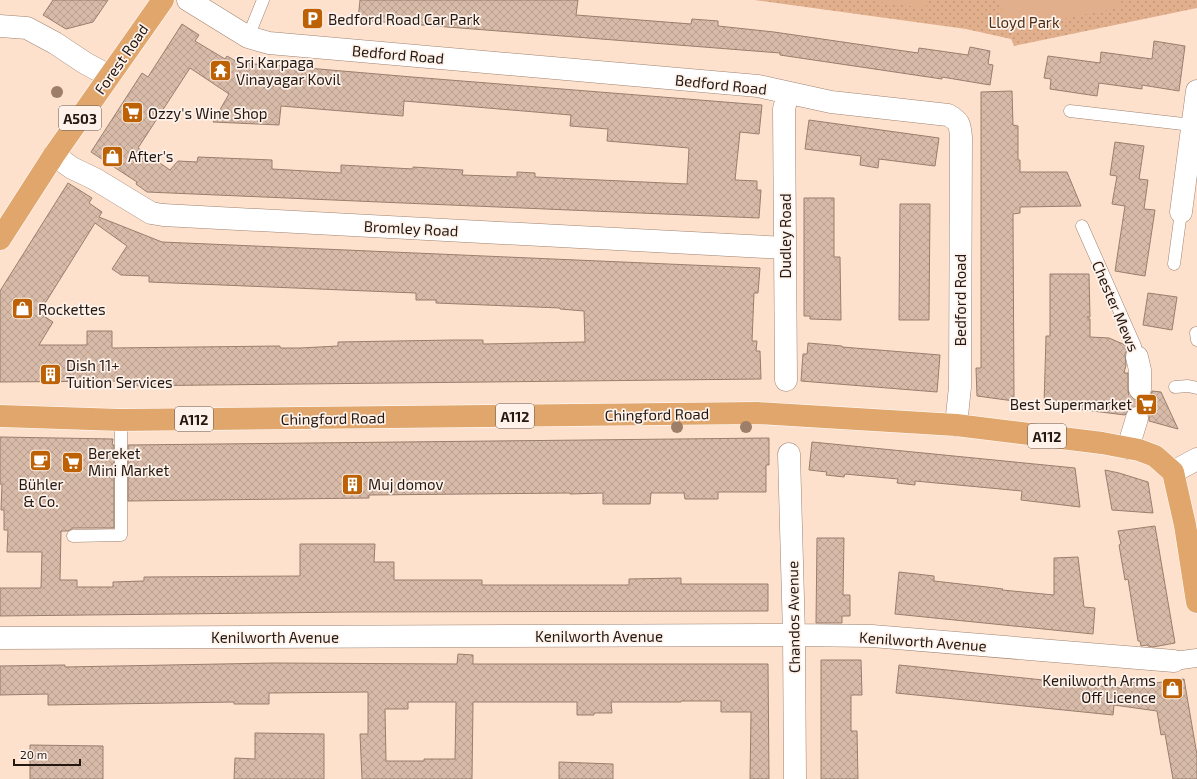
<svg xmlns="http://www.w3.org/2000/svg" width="1197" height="779" font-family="'Exo 2',sans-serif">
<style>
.grass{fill:url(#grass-dots)}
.garden{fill:#e2af8d}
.building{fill:url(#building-cross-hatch);stroke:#997f6d;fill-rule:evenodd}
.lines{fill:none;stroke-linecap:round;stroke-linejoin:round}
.minor-tunnel{stroke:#d2b9a8;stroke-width:22;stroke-dasharray:22 11;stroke-linecap:butt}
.service-casing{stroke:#9e8371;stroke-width:13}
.pedestrian-casing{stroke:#9e8371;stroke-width:19}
.minor-casing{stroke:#9e8371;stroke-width:23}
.primary-casing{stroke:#fff;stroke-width:23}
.service{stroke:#fff;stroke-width:12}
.pedestrian{stroke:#fff;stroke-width:18}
.minor{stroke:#fff;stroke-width:22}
.primary{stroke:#e0a66c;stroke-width:22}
.tree{fill:#9d7e68}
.labels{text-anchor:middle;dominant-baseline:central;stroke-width:3.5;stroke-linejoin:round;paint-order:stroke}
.shield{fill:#fef2ea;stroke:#655a53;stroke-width:1}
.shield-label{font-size:14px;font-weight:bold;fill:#241912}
.poi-label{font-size:15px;fill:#241912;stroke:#fef2ea;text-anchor:start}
.park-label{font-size:15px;fill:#4e2d15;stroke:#fef2ea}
.street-label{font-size:15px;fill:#241912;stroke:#fef2ea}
</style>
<defs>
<pattern id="grass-dots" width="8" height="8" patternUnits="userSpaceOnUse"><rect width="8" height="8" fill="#e2af8d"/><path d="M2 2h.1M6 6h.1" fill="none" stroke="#c29679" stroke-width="1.8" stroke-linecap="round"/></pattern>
<pattern id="building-cross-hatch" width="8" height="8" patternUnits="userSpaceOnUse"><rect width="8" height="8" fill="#d7baa7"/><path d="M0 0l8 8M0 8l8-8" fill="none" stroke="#b89f8f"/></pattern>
</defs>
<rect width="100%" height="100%" fill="#fee1cd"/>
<path class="grass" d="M754,0H1197V8L1014,46L1011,39L966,29Z"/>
<path class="garden" d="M864,0H927L926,8Z
M1000,0H1121L1122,7L1013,29L1004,26Z"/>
<path class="building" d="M53,0H108L93,22L66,29L43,15Z
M360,0H578L576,15L691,24L692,19L718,21V26L774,32L918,53L919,48L968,55L970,47L990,51L988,64L993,65L990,85L942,77V79L780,55V53L358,20Z
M182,24L199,35L195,41L225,59L227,56L239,63L284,66L412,77L762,105L759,134L740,132L735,180L757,181V190H761L759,218L403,203L147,192L136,184L137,182L91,152L142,73L148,77ZM190,68L229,94L213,122L279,125L281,106L403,116L404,101L571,115L570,126L608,129L607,141L689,148L687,184L535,177V173L517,172V177L462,175L463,170L413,167V169L341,165V173L272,169V160L198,157L197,162L178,161L170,170L138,148Z
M1154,41L1185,46L1179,91L1142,85V89L1099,83L1097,96L1050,89L1051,79L1044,78L1048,56L1100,63L1101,52L1152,59Z
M1012,91L1013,125L1018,126V160H1020V172H1067L1081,206L1020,207V213L1013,214L1014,401L977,396L976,368H981V92Z
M809,120L939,138L935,166L879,159L878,168L860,165L861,156L805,149Z
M1115,142L1144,146L1139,179L1148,180L1144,209L1155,210L1145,276L1115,271L1125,206L1112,204L1117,176L1110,175Z
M68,183L92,198L89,203L102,212L99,217L162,242L760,268L758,293H754L752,341H757L756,351H760L761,379L119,386V381L0,382V291ZM95,223L127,246L112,269L121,275L149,276V282L416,293V300H436V303L560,308V309L584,311L585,342L483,344V340H454L338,342V346L300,348H280V346L112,348V331H87V345H39L53,322L39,313Z
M804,198H834V257H840L841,320L810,319V316H804Z
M900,204H930L929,320H899Z
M1050,274H1089L1090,317H1087L1090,319V337L1109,338L1123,344L1128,348L1125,354L1126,365L1124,373H1128V389L1129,396L1134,400L1140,401L1147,400L1151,396L1152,391L1161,392L1178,429L1149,421V415L1146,410L1140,406H1134L1129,409L1125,415L1044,405L1046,336H1050Z
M1148,293L1177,297L1172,330L1143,325Z
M808,343L842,346V347L940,355L937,392L801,381L803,354H807Z
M0,437L113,439L112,445H114V528H73L68,531H61L60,580H77V587H113V582L144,581V577L300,576V544H375L374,562H394V580H482V585H629V579L681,578V584H768V611L353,612L0,616V588H41L42,552H7L8,530H4V510H1L2,484H0Z
M769,438V465H766V492H718V499H685L684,493H651L650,504H603V493L570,494V493L369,495V498L128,501V445Z
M812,442L1075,468L1080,507L1021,500L1022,491L915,481V485L897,483L898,479L845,474L844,477L826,475L827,472L809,470Z
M1105,470L1119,473L1148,482L1153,513L1112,510Z
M1155,526L1175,643L1153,647L1148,646L1147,645L1141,646L1140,641H1138L1128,579L1125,580L1119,545L1121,544L1118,531Z
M817,538H844L843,595H850V616H842V623H816Z
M1078,557L1084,607L1095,608L1093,634L895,614L899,572L934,576V581L987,587L1003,589L1002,590L1054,595V558Z
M458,654L473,655V664H768L769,779H750L751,712H721V701H681V702H611L612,713H594V715H577V702H473L472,779H362L360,734H368V692L269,693V704H234V702L48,705V694L0,695V666L65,665V667L273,663L457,664ZM408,702H456L455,759H424V761H386L385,709H408Z
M821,660H861L862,695H851V731H857L858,779H821Z
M899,665L1120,688V681L1156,685V683L1184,679L1197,755V779H1173L1165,734L1161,735L1157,711L1114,705L1113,715L896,693Z
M255,733L324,734V779H234L235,758L255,759Z
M30,745L103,746V779H30Z
M559,762L613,764V779H559Z"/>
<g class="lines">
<path class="minor-tunnel" d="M1137,418L1140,389"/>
<defs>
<path id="service" d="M248,37L263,0
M1070,111L1192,125
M1082,226L1135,346L1137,357
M1174,264L1181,212
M1196,333L1197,340
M1175,387L1188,386L1197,388
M73,536L121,535V420"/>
<path id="pedestrian" d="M1174,661L1197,658"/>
<path id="minor" d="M188,0L248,37L269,43L758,86L831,102L948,115C959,121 960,124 961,137L960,387L956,425
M0,26L27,28L55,43L85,63L109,76
M54,155L72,168L95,179L151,213L163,215L785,248
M1181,212L1197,91
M1137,357L1140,370V389
M786,380L784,109L788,93
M1128,448L1137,418
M789,454L794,635L795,779
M1173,472L1197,459
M0,638L794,635L872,636L1174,661"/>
<path id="primary" d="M0,239L54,155L163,0
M0,416L121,420L757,413L956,425L1102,443L1139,450L1155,456L1173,472L1185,525L1197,602"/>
</defs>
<use href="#service" class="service-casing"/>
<use href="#pedestrian" class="pedestrian-casing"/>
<use href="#minor" class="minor-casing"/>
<use href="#primary" class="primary-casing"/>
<use href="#service" class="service"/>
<use href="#pedestrian" class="pedestrian"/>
<use href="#minor" class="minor"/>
<use href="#primary" class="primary"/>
</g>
<g class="tree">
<circle cx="57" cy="92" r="6"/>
<circle cx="677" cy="427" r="6"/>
<circle cx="746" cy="427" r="6"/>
</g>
<defs>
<symbol id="parking-square" viewBox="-11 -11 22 22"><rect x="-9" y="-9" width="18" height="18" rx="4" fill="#bc6106" stroke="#fef2ea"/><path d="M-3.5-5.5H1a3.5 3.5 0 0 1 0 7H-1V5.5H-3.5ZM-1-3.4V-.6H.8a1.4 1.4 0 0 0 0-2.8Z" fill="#fff"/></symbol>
<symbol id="temple-square" viewBox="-11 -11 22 22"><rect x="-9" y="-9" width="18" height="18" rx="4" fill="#bc6106" stroke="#fef2ea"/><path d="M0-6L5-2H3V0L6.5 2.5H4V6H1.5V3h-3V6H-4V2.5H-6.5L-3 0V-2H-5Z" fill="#fff"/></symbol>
<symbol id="supermarket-square" viewBox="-11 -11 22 22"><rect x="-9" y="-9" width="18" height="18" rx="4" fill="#bc6106" stroke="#fef2ea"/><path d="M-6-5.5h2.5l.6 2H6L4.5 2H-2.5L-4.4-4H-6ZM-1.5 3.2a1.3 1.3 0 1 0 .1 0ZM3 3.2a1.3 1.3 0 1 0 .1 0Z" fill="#fff"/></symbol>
<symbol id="shop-square" viewBox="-11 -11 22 22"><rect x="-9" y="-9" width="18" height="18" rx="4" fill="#bc6106" stroke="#fef2ea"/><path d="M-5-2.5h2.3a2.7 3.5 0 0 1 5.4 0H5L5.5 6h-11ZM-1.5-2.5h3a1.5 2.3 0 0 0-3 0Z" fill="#fff"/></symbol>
<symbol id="building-square" viewBox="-11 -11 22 22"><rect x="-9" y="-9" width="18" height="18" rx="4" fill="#bc6106" stroke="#fef2ea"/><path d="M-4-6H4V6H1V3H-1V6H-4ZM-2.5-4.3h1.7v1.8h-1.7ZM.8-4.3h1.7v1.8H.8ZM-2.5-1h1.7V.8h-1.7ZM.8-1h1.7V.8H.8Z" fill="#fff"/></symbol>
<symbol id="cafe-square" viewBox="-11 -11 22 22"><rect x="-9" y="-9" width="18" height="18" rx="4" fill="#bc6106" stroke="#fef2ea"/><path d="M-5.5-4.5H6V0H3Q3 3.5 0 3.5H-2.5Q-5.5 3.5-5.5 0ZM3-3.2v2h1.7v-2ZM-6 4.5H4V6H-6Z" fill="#fff"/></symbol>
</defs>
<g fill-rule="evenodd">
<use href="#parking-square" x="300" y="6" width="25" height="25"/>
<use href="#temple-square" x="208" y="58" width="25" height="25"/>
<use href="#supermarket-square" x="120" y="100" width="25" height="25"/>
<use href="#shop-square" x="100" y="144" width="25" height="25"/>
<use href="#shop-square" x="10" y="296" width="25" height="25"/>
<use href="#building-square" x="38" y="362" width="25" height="25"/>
<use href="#supermarket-square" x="1134" y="392" width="25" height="25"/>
<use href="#cafe-square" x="28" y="448" width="25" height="25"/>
<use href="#supermarket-square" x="60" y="450" width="25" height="25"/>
<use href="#building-square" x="340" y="472" width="25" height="25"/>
<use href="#shop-square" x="1160" y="676" width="25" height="25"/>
</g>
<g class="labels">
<g class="shield">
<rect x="59" y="106" width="42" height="24" rx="3"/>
<rect x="496" y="404" width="38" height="24" rx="3"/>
<rect x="175" y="407" width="38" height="24" rx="3"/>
<rect x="1028" y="424" width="38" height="24" rx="3"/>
</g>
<g class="shield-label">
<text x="80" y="118">A503</text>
<text x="515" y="416">A112</text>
<text x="194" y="419">A112</text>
<text x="1047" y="436">A112</text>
</g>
<g class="poi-label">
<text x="328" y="19">Bedford Road Car Park</text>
<text x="236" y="62">Sri Karpaga<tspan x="236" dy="17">Vinayagar Kovil</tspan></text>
<text x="148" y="113">Ozzy's Wine Shop</text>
<text x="128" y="156">After's</text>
<text x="38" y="309">Rockettes</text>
<text x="66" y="365">Dish 11+<tspan x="66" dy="17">Tuition Services</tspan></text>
<text x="1132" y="404" text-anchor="end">Best Supermarket</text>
<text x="88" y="453">Bereket<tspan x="88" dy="17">Mini Market</tspan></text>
<text x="41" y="484" text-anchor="middle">Bühler<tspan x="41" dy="17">&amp; Co.</tspan></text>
<text x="368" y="484">Muj domov</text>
<text x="1156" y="680" text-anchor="end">Kenilworth Arms<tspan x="1156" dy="17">Off Licence</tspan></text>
</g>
<g class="park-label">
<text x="1024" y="22">Lloyd Park</text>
</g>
<g class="street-label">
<text transform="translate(398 54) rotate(5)">Bedford Road</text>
<text transform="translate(121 59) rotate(-55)">Forest Road</text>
<text transform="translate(721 84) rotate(6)">Bedford Road</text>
<text transform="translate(411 228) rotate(3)">Bromley Road</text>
<text transform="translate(785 236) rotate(-90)">Dudley Road</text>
<text transform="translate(960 300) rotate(-90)">Bedford Road</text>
<text transform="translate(1116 306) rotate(67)">Chester Mews</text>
<text transform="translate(657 414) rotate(-1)">Chingford Road</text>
<text transform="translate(333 418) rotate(-1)">Chingford Road</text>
<text transform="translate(793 617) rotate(-91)">Chandos Avenue</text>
<text x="599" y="636">Kenilworth Avenue</text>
<text x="275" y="637">Kenilworth Avenue</text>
<text transform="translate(923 641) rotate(4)">Kenilworth Avenue</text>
</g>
</g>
<path d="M14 759v6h66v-6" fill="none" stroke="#241912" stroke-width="2"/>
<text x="20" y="759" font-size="12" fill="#241912" stroke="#fef2ea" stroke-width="3" paint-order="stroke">20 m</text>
</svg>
